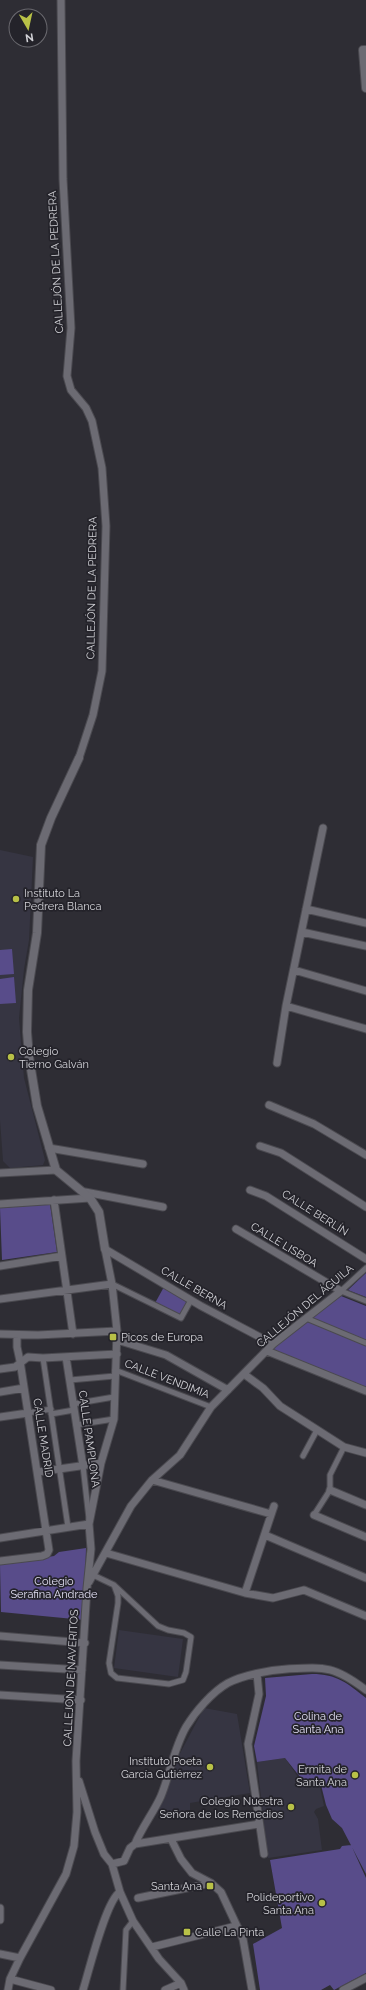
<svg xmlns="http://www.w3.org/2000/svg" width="366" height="1990" font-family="Raleway,sans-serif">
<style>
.built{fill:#363542}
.green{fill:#584c8a}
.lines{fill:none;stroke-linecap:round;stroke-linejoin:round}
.pedestrian-casing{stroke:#4b4a50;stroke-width:7}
.minor-casing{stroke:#4b4a50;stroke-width:9}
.tertiary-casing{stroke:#4b4a50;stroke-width:10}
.pedestrian{stroke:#6c6b73;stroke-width:5}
.minor{stroke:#6c6b73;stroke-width:7}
.tertiary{stroke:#6c6b73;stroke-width:8}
.poi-dot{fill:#b8c147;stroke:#24232a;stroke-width:1.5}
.labels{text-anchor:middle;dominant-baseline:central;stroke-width:3.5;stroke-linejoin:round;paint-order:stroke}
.street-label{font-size:11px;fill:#d2d2d7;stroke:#24232a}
.poi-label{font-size:11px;fill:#d2d2d7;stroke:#24232a;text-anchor:end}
.park-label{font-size:11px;fill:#e1def2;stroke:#24232a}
</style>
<rect width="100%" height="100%" fill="#2e2d34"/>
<path class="built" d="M0,850L33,857L29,940L24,969L19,1018L24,1078L45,1160L43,1165L10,1168L3,1161L0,1120Z
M119,1630L183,1639L178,1677L114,1668Z
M204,1708L237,1714L250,1793L190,1803V1810L159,1815L158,1810L169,1784L176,1761Z
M285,1758L304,1786L319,1782L324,1806L316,1809L314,1812L318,1819L322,1850L268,1858L263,1832L262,1825L264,1824L257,1762Z"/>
<path class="green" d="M12,949L14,974L0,975V950Z
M14,977L16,1003L0,1004V979Z
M50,1204L57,1252L2,1260L0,1208Z
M366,1273V1297L348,1290Z
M165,1285L191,1300L181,1318L154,1305Z
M341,1296L366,1306V1341L311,1318Z
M306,1321L366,1346V1388L272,1349Z
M86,1548L84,1620L1,1612L0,1565L54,1556L59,1552Z
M312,1674C337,1674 347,1683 366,1698V1874L342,1828L332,1819L326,1805L320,1781L304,1782L285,1758L257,1762L254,1746L266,1696L265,1678Z
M351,1845L366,1878V1973L334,1990L330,1985L321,1990H260L253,1944L282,1928L270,1860L340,1849L342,1846Z"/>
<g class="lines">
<defs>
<path id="pedestrian" d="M366,1268L341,1291L366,1301
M112,1284L181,1318L191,1300
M306,1318L366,1343
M43,1358L68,1527
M115,1370L211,1407
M70,1380L115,1376
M73,1404L114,1397
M28,1413L51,1409
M51,1414L74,1410
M76,1425L114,1419
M303,1456L317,1430
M83,1466L89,1519
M314,1515L330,1490V1475L344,1447
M93,1575L114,1585L158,1626L168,1630L184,1633L191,1637L186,1672L183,1680L169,1684L117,1678L111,1673L109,1663L118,1603V1596L114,1585
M123,1990L126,1930L133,1921"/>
<path id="minor" d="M61,0L63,179L71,328L67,376L71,390L86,408L92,421L102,468L106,526L102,671L93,715L79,758
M306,909L366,923
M302,932L366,946
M294,970L366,991
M286,1006L366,1029
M277,1063L286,1006L323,828
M269,1105L314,1124L366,1155
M260,1146L281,1153L366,1207
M49,1148L143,1164
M0,1173L56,1170
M250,1190L266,1196L366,1259
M85,1192L163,1207
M54,1200L73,1334
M0,1204L90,1198
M105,1249L201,1306L273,1344
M0,1266L62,1256
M0,1299L112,1284
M0,1334L38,1335L117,1331
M117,1340L166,1355L228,1390
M267,1351L366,1391
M66,1357L83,1466
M0,1369L15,1367L28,1357L43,1358L117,1354
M244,1374L263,1388L280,1406L344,1447L366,1453
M0,1392L24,1388
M0,1417L28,1413
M38,1472L101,1463
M152,1480L271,1514
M330,1490L366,1505
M314,1515L366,1537
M265,1535L366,1578
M0,1538L89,1524
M106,1553L245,1593L273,1598L304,1590L366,1616
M0,1561L42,1556L47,1554L49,1550L20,1361L17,1347V1335
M89,1582L131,1506L152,1480L180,1455L211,1407L273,1344L341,1291L236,1229
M245,1593L274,1506
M0,1636L85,1643
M0,1665L82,1670
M257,1674L259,1694L248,1744L264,1854
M0,1695L81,1700
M79,1781L95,1832L104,1854L112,1864L120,1892L133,1921L159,1959L181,1983L184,1990
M171,1839L181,1859L192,1873L211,1883L221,1892L243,1939L252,1990
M135,1844C142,1827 154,1812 161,1796C170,1774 174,1748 186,1727C195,1712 212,1692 228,1683C243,1675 270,1670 287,1669C326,1667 334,1666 366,1690
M112,1864L124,1861L130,1848L135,1844L259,1824
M138,1898L211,1883
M0,1908V1920
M152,1947L236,1926
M0,1954L20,1958
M10,1979L51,1990
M8,1990L10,1979L20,1958L66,1874L74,1846L77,1812L76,1761L87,1588L91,1549L89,1524L101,1463L114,1419L117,1331L112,1284L105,1249
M83,1990C89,1971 106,1900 120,1892
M165,1990L181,1983
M343,1990L366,1978"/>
<path id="tertiary" d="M366,50H363L366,88
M79,758L51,818L41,845L37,933L28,990L27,1032L29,1057L37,1106L56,1170L90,1198L99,1212L105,1249"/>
</defs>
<use href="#pedestrian" class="pedestrian-casing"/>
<use href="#minor" class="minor-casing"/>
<use href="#tertiary" class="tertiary-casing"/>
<use href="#pedestrian" class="pedestrian"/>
<use href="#minor" class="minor"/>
<use href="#tertiary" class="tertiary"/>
</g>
<g class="poi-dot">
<circle cx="16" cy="899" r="4"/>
<circle cx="11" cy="1057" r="4"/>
<rect x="109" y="1333" width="8" height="8" rx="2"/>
<circle cx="210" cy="1767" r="4"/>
<circle cx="355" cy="1775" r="4"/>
<circle cx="291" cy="1807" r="4"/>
<rect x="206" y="1882" width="8" height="8" rx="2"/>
<circle cx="322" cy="1903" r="4"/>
<rect x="183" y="1928" width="8" height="8" rx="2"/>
</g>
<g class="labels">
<g class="street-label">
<text transform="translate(56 262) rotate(-93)">CALLEJÓN DE LA PEDRERA</text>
<text transform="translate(92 588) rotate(-89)">CALLEJÓN DE LA PEDRERA</text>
<text transform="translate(315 1213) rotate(32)">CALLE BERLÍN</text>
<text transform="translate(284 1245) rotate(31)">CALLE LISBOA</text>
<text transform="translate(194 1288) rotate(30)">CALLE BERNA</text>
<text transform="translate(305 1306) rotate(-40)">CALLEJÓN DEL ÁGUILA</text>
<text transform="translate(167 1379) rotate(21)">CALLE VENDIMIA</text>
<text transform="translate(43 1438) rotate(81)">CALLE MADRID</text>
<text transform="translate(89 1439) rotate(82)">CALLE PAMPLONA</text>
<text transform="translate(71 1678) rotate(-87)">CALLEJON DE NAVERITOS</text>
</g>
<g class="poi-label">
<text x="24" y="893" text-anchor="start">Instituto La<tspan x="24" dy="13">Pedrera Blanca</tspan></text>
<text x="19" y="1051" text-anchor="start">Colegio<tspan x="19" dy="13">Tierno Galván</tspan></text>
<text x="121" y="1337" text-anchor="start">Picos de Europa</text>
<text x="202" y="1761">Instituto Poeta<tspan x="202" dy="13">García Gutiérrez</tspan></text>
<text x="347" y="1769">Ermita de<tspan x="347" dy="13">Santa Ana</tspan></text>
<text x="283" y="1801">Colegio Nuestra<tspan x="283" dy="13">Señora de los Remedios</tspan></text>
<text x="202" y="1886">Santa Ana</text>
<text x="314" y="1897">Polideportivo<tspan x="314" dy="13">Santa Ana</tspan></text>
<text x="195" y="1932" text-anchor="start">Calle La Pinta</text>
</g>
<g class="park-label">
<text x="54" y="1581">Colegio<tspan x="54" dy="13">Serafina Andrade</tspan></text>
<text x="318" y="1716">Colina de<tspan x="318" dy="13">Santa Ana</tspan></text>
</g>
</g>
<g transform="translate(28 28) rotate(171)"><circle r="19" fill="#24232a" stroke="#6a696f"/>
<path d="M0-3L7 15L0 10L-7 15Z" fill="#b8c147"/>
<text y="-6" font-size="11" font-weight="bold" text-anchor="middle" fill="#d2d2d7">N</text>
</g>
</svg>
